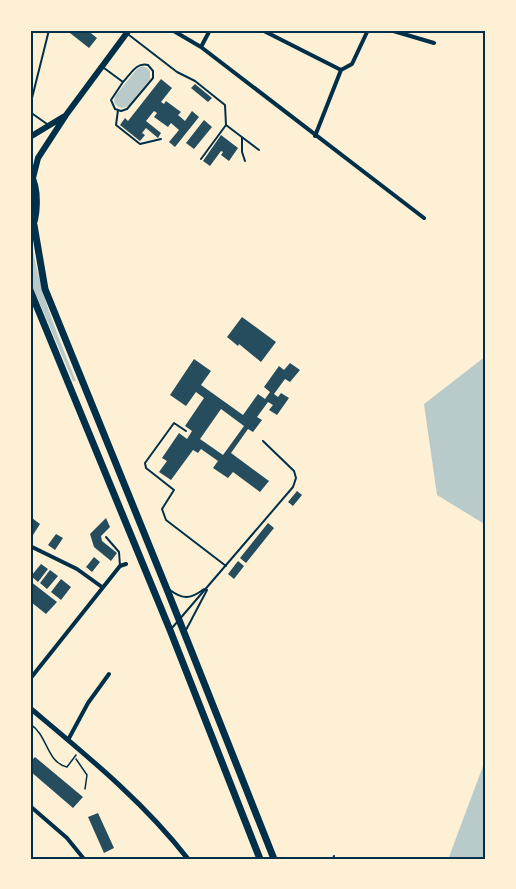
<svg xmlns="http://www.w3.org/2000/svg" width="516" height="889" font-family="Rubik,sans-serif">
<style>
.green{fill:#b9caca}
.building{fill:#264d5e;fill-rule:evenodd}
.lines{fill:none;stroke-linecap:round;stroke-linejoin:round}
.path{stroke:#003049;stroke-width:1.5}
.service{stroke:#003049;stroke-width:2}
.minor{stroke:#003049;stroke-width:4}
.tertiary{stroke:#003049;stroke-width:5}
.primary{stroke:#003049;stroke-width:6}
.trunk{stroke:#003049;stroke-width:7}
.neatline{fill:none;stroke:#003049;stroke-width:2}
</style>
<rect width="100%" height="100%" fill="#fdf0d5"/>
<path class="green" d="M142,66L147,68L150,71V79L128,106L122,108L117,106L114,102L115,96L137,69Z
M32,244C40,294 57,334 76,381H73L30,281V246Z
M486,356V525L437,495L424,404Z
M486,758V859H448L449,857Z"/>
<path class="building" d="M72,30H87L97,38L89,48L70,33Z
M161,79L172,88L161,102L164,104L166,101L181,112L178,115L185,121L192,111L199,117L175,147L169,142L179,130L171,123L168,127L154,117L157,113L154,111L146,121L161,133L158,138L146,128L142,133L145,135L140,141L120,125L125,118L128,121Z
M195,84L212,98L208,102L191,88Z
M204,120L212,127L194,149L186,143Z
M221,135L238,148L229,161L221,155L223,152L221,151L210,166L203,161Z
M242,317L276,342L261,362L239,344L238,346L227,337Z
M194,359L211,371L201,385L243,415L258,394L265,399L270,392L264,387L279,366L284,370L290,363L300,370L290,382L285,379L274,394L278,397L281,393L289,398L277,415L269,410L273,405L268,402L257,417L262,420L253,432L248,429L231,453L269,481L260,492L233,472L228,478L213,468L218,461L201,449L198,453L193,450L171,480L159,472L167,461L162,458L179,433L187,439L192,431L185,426L204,398L196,392L186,406L170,395ZM221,409L244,426L223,455L200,439Z
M297,491L302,495L293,506L288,502Z
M32,518L40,524L33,535L30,533V521Z
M106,518L110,527L101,536L102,541L117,553L111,561L94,547L90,534Z
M268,523L274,528L246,563L240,558Z
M56,534L63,538L55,550L48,545Z
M94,557L100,562L92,572L86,567Z
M238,561L244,566L234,579L228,574Z
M41,564L48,569L38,582L31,576Z
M50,570L58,576L47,589L40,583Z
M61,579L71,587L61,600L51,592Z
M30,581L57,602L46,614L31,602L30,604Z
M35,757L83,797L73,808L30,771V762Z
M98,813L114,848L104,853L88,817Z"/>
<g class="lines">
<path class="path" d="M30,724C48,735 46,762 67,767L76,755
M76,759L87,775L85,789"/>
<path class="service" d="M129,35L177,72L195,81L225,105L226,125
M104,68L123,82L111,100L115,109L121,111L127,109L153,78V71L148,65C136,62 131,74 123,82
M30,106L49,30
M118,110L116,125L140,144L161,139
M30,112L47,124
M242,137V152L245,161
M201,159L226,125L259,150
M186,431L174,423L145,463L146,468L174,490L162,509L166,520L226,566
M106,537L119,552L120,566
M170,590C183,600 191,599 204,589
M172,628L293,487L296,478L294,471L263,441
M186,630L207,590
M333,859L334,856"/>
<path class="minor" d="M172,30L201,47L424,218
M262,30L341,70
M390,30L434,43
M201,47L210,30
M315,136L341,70L352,64L368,30
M30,546L77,569L102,587
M30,679L120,566L126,564
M68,740L88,703L109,674
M30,806L67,838L84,859"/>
<path class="tertiary" d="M30,708C86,755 143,801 188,859"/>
<path class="primary" d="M30,137L63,117
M33,178L38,158L66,115L129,30"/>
<path class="trunk" d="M30,174C39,188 38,218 30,232
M34,225L45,289L166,587L274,859
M30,290L170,630L260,859"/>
</g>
<rect width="516" height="889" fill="none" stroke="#fdf0d5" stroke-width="63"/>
<rect x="32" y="32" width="452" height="826" class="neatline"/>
</svg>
